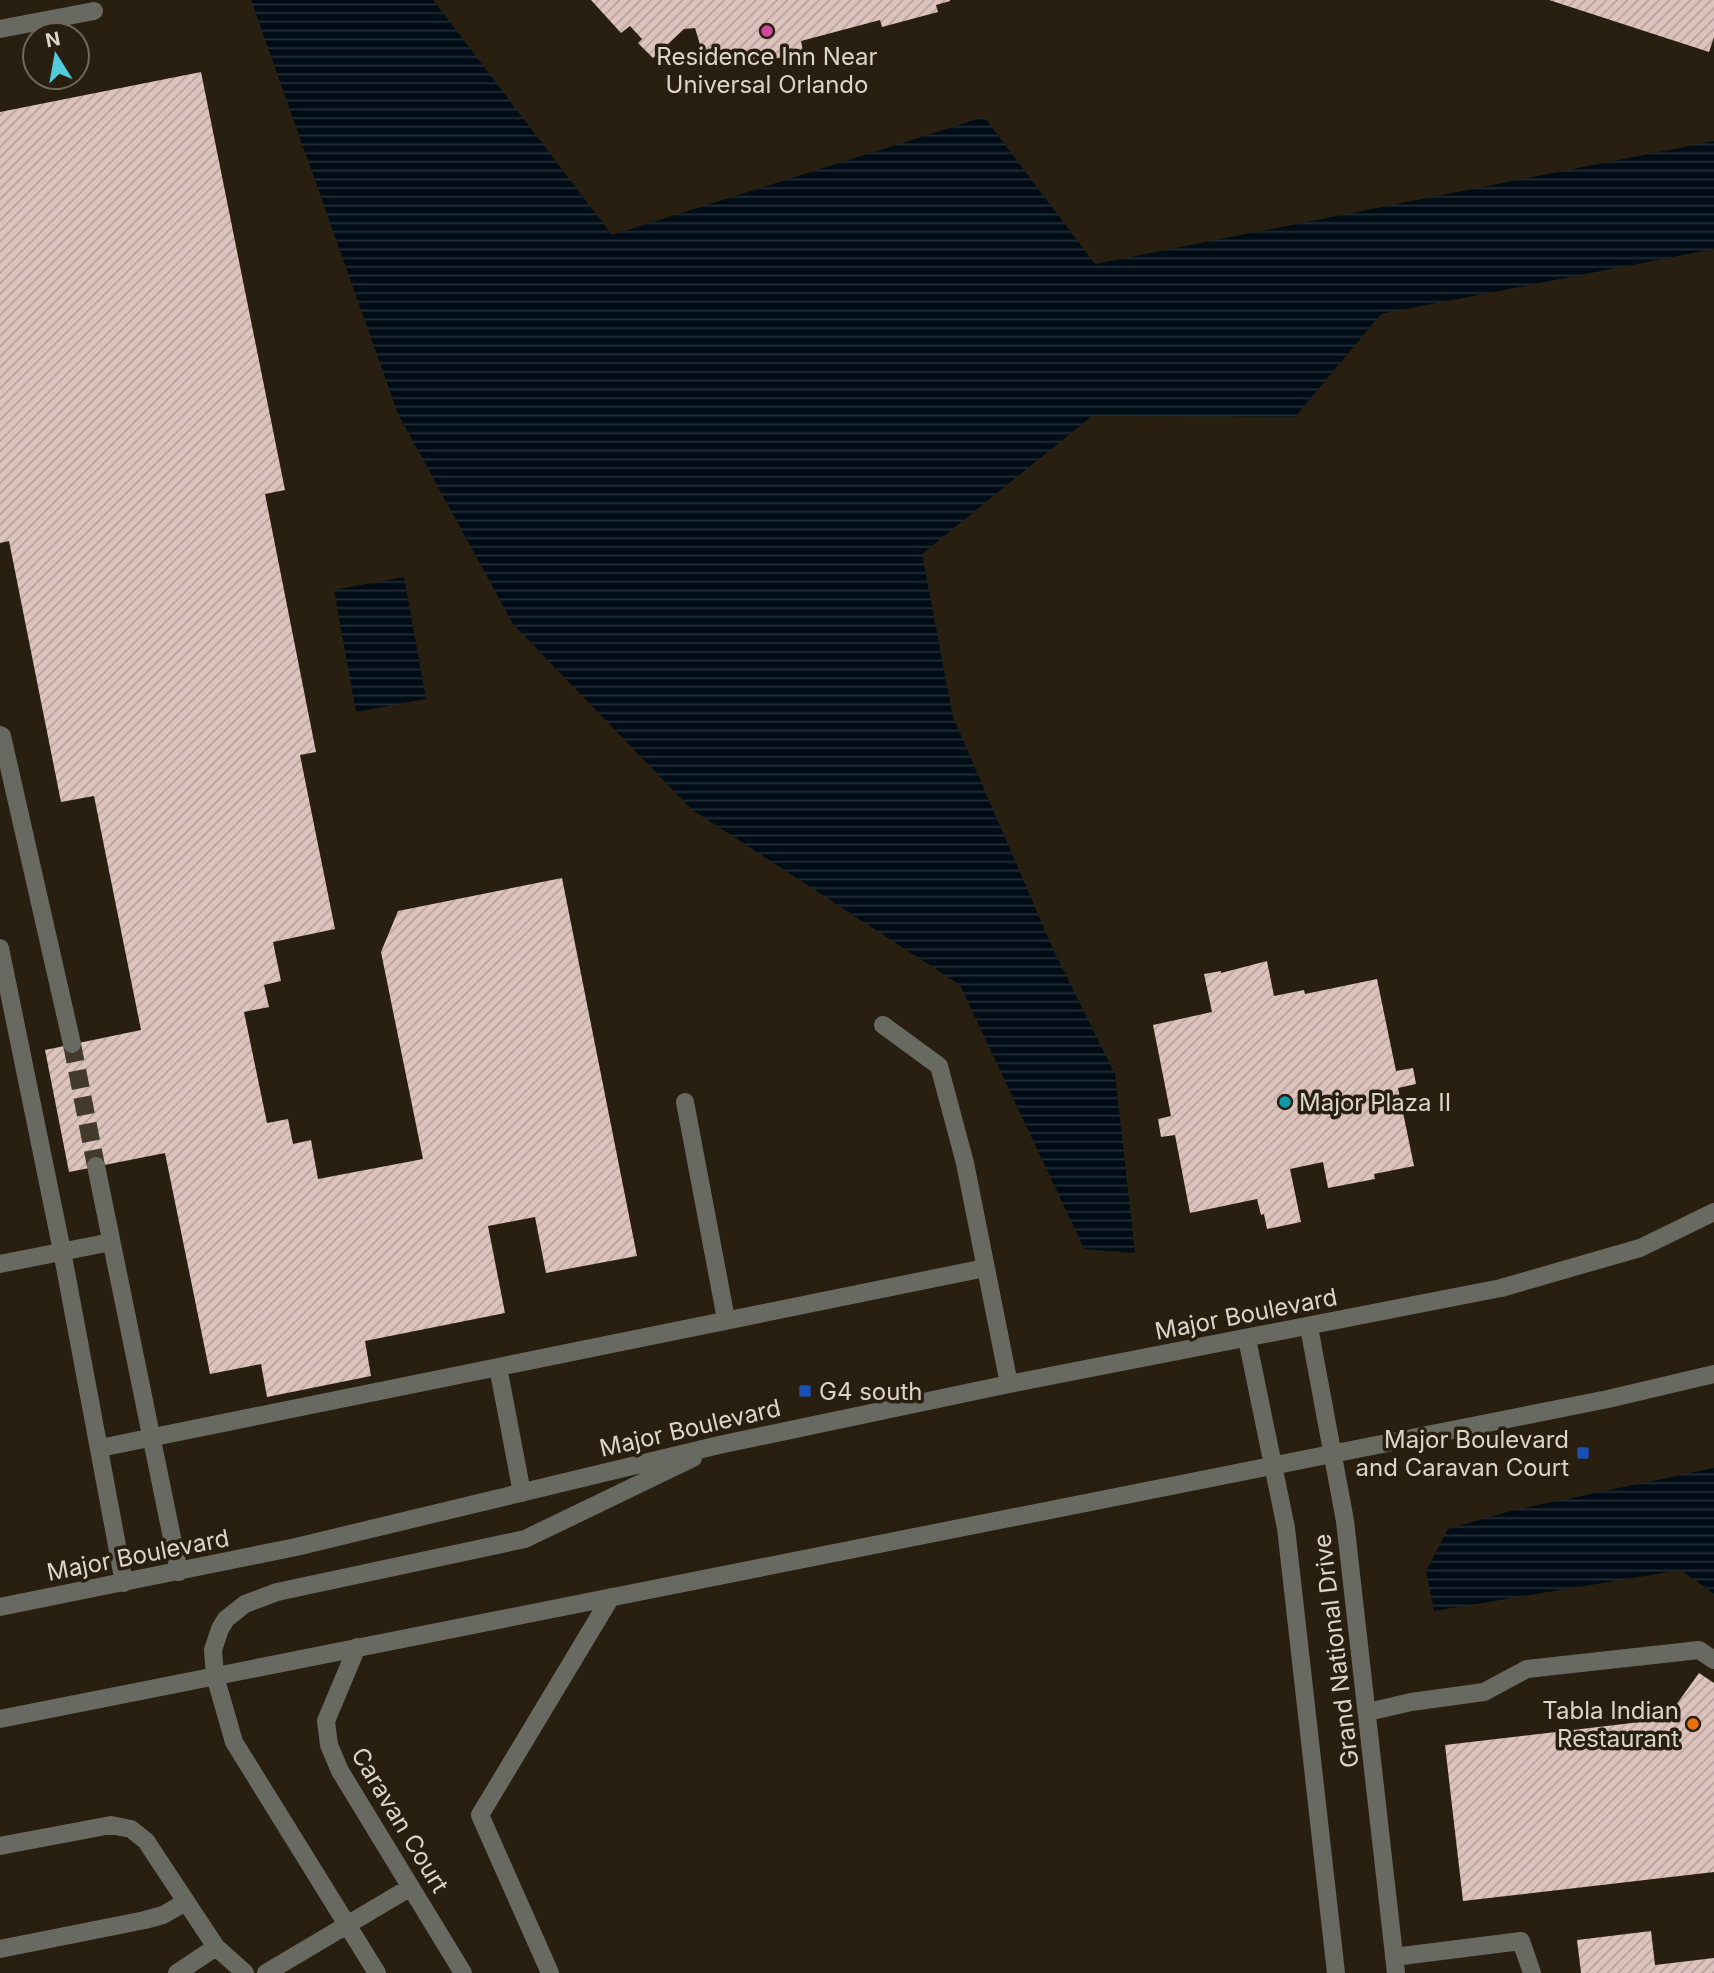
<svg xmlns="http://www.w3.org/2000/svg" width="1714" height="1973" font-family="Inter,sans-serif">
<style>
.water{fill:url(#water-rules)}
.building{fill:url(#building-hatch)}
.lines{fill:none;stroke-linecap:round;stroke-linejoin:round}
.minor-tunnel{stroke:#443a2c;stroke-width:18;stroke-dasharray:18 9;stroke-linecap:butt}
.minor{stroke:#686a61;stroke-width:18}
.hotel-dot{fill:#d1479c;stroke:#291f10;stroke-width:2.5}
.culture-dot{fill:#0f9aa8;stroke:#291f10;stroke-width:2.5}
.transit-dot{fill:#1a4fb4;stroke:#291f10;stroke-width:2.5}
.food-dot{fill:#e8710a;stroke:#291f10;stroke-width:2.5}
.labels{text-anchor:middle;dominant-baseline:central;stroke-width:7;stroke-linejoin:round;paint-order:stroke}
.poi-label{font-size:24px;fill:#dcd5cb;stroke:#291f10;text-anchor:start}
.street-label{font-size:24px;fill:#dcd5cb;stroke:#291f10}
</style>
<defs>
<pattern id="water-rules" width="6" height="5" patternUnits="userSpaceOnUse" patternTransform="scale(1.75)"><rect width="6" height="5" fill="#000c16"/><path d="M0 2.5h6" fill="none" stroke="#252e37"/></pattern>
<pattern id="building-hatch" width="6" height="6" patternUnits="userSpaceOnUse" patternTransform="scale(1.75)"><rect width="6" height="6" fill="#ddc3be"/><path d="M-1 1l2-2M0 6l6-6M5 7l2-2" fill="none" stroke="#b6a29e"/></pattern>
</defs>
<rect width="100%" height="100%" fill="#291f10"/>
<path class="water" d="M251,0H433L612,235L984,117L1095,264L1714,141V249L1381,314L1295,417L1092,416L922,554L953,717L1053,949L1115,1074L1135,1253L1084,1249L960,985L691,809L513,624L398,414Z
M404,577L426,699L356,712L334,590Z
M1714,1468V1594L1681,1570L1434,1611L1426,1571L1448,1529L1514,1510Z"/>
<path class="building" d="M591,0H950V1L936,5L938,12L882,27L880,20L801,41L803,51L749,66L746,57L732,61L729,50L724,51L725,57L705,61L695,28L684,29L653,58L638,43L642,39L630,26L621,33Z
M1549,0H1714V37L1709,52Z
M201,72L285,490L265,494L316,752L300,755L335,929L273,942L281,981L264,985L269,1007L244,1012L267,1123L288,1119L293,1144L311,1140L318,1179L423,1159L381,952L398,911L562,878L637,1256L546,1273L535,1217L488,1226L505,1313L365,1341L371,1376L267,1397L261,1364L210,1374L165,1153L69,1172L45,1050L141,1030L94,796L61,802L9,541L0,543V112Z
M1267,961L1274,996L1304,990L1305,994L1377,979L1396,1071L1413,1068L1416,1084L1398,1088L1414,1166L1374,1174L1375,1179L1328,1188L1323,1162L1290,1169L1301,1222L1267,1229L1264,1214L1261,1215L1257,1199L1190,1213L1175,1135L1161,1137L1158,1119L1171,1116L1153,1025L1212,1012L1204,974L1221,971V973Z
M1699,1673L1714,1683V1872L1463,1901L1445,1745L1666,1719Z
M1651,1931L1655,1965L1714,1958V1973H1581L1577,1940Z"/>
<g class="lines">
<path class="minor-tunnel" d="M72,1044L96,1166"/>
<path class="minor" d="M0,29L94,11
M0,735L2,736L72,1044
M0,948L62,1251L124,1583
M883,1025L939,1066L965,1163L1009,1384
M685,1102L726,1319
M96,1166L179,1572
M0,1264L111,1242
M1309,1327L1345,1521L1396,1973
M1247,1339L1286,1528L1336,1973
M498,1367L522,1493
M100,1448L985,1268
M0,1607L296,1547L719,1445L1009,1384L1501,1288L1640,1248L1714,1212
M357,1647L326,1721L329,1745L340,1771L463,1973
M1368,1712L1411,1702L1484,1692L1527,1669L1699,1650L1714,1660
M0,1719L1608,1399L1714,1374
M0,1846L111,1825L131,1829L146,1841L216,1947L245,1973
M0,1949L145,1920L163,1915L186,1902
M1394,1957L1521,1941L1532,1973
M177,1973L216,1947
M266,1973L411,1887
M377,1973L234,1742L215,1676L213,1650L220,1629L226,1619L245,1604L277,1592L525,1539L693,1458
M550,1973L480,1815L611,1597"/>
</g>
<circle class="hotel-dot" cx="767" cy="31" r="7"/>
<circle class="culture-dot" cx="1285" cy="1102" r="7"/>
<g class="transit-dot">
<rect x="798" y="1384" width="14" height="14" rx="3.5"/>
<rect x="1576" y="1446" width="14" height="14" rx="3.5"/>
</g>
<circle class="food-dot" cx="1693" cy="1724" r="7"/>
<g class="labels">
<g class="poi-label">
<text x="767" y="56" text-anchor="middle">Residence Inn Near<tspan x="767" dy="28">Universal Orlando</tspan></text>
<text x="1299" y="1102">Major Plaza II</text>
<text x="819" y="1391">G4 south</text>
<text x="1569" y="1439" text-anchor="end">Major Boulevard<tspan x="1569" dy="28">and Caravan Court</tspan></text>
<text x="1679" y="1710" text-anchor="end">Tabla Indian<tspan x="1679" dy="28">Restaurant</tspan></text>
</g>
<g class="street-label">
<text transform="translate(1246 1314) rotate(-11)">Major Boulevard</text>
<text transform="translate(690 1428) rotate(-13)">Major Boulevard</text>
<text transform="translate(138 1555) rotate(-11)">Major Boulevard</text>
<text transform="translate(1336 1651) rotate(-97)">Grand National Drive</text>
<text transform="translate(400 1820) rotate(59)">Caravan Court</text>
</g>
</g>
<g transform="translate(56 56) rotate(349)"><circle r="33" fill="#291f10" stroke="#71685b" stroke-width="2"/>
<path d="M0-5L12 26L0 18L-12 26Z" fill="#54cadd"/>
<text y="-10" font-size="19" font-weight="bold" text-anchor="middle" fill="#dcd5cb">N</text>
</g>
</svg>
